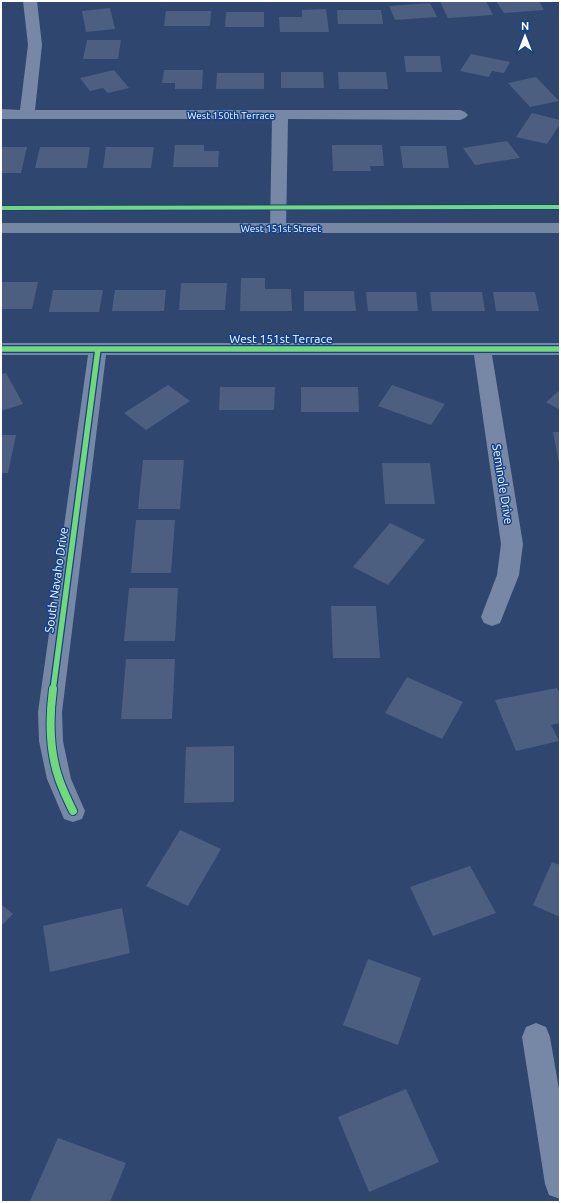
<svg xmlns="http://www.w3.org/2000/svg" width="561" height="1203" font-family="Ubuntu,sans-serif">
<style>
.building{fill:#4c5f80}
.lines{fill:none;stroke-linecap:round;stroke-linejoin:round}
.street{fill:#7688a5;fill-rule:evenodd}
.primary{fill:#7587a2;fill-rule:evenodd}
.cycleway-far2-casing{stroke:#14418a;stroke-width:6}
.cycleway-far1-casing{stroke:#14418a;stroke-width:8}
.cycleway-casing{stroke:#14418a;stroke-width:10}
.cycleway-far2{stroke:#71d979;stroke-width:4}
.cycleway-far1{stroke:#71d979;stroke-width:5.5}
.cycleway{stroke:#71d979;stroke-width:8}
.labels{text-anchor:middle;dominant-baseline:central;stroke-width:3;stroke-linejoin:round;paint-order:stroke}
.far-street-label{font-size:10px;fill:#fff;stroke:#14418a}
.street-label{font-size:12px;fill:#fff;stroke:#14418a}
</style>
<rect width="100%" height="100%" fill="#2f476f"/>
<path class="building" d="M455,1H486L493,15L448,18L440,2Z
M496,1H539L544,10L504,13Z
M430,3L437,17L395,20L389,6Z
M110,8L115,29L86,32L82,11Z
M326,9L329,32H280L279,17H302V10Z
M337,10H381L383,24H338Z
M166,11H211L210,26H164Z
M226,12H264V27H225Z
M87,40H121L118,59H83Z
M471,54L510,62L504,73L492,71L489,77L460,71Z
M404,56H440L442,72H406Z
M114,70L129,88L108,93L103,88L90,91L80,78Z
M164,70H203L202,89H175V83H162Z
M281,72H323L324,88H281Z
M338,72H386L388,89H339Z
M217,73H264V89H216Z
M536,77L559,101L530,107L508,83Z
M532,113L560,120V124L547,144L516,137Z
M507,141L520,158L475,165L463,148Z
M175,145H204V151H219L218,167H173Z
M332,145H382L384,166H370L371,171H333Z
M400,146H446L449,168H403Z
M1,147H27L21,173H1Z
M40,147H90L87,168H35Z
M106,147H154L151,168H103Z
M241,278H265V289H291L292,311H240Z
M1,282H38L32,309H1Z
M181,283H227L225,310H179Z
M53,290H103L99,312H49Z
M115,290H166L164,311H112Z
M304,291H354L356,311H304Z
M366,292H416L418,311H368Z
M430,292H482L485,311H432Z
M493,292H535L539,311H496Z
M6,373L23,404L1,411V374Z
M168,385L190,401L146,430L124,413Z
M392,385L445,404L431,425L378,406Z
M220,387H275L274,410H219Z
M301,387H358L359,412H301Z
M560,390V410L546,402Z
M553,432H560V463H559Z
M1,435H16L8,473H1Z
M143,460H184L180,509H138Z
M382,463H430L435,504H385Z
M136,520H175L171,573H131Z
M390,523L425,540L388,585L353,567Z
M129,588H178L175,641H124Z
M331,606H376L380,658H333Z
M126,659H175L172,719H121Z
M407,677L463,702L442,739L385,713Z
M557,688L560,694V723L551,725L559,741L516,751L495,700Z
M234,746V802L184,803L186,747Z
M180,830L221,849L188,906L146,886Z
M552,862L560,865V917L533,905Z
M470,866L496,913L433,936L410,887Z
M1,904L13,914L1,926Z
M122,908L130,953L50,972L43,926Z
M368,959L421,978L398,1045L343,1025Z
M406,1089L439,1162L369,1192L338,1117Z
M58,1138L126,1163L110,1202L30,1201Z"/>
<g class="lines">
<path class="street" d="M23,1H37L42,45L35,110H460L465,112L468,115L465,118L460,120L288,119L286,228L284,232L278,233L272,232L270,228L272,119H1V109L20,110L28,45Z
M1,343H560V355H492L523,544L519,575L500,623L492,626L484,623L481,617L497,575L501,544L474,355H106L62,712L63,741L71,779L85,811L82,819L73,822L64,819L47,779L39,741L38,712L88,355H1Z
M536,1023L546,1027L550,1037L560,1095V1199L549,1195L545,1184L522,1037L526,1027Z"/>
<path class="primary" d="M1,223H560V233H1Z"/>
<defs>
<path id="cycleway-far2" d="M1,208L560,207"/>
<path id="cycleway-far1" d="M1,349H560
M53,690L98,349"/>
<path id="cycleway" d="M53,689C49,719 49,750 59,779C63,790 68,801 73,811"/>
</defs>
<use href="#cycleway-far2" class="cycleway-far2-casing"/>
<use href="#cycleway-far1" class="cycleway-far1-casing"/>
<use href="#cycleway" class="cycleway-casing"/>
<use href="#cycleway-far2" class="cycleway-far2"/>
<use href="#cycleway-far1" class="cycleway-far1"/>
<use href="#cycleway" class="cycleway"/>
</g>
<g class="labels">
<g class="far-street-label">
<text x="231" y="115">West 150th Terrace</text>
<text x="281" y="228">West 151st Street</text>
</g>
<g class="street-label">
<text x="281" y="338">West 151st Terrace</text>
<text transform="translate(503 484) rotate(81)">Seminole Drive</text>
<text transform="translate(56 580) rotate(-82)">South Navaho Drive</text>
</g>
</g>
<rect width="561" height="1203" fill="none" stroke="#ffffff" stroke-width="4"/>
<g transform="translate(525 36)" stroke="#14418a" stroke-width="3" paint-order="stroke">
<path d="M0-3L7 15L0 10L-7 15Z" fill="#ffffff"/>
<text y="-6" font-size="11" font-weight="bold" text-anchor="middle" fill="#ffffff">N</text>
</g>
</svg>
